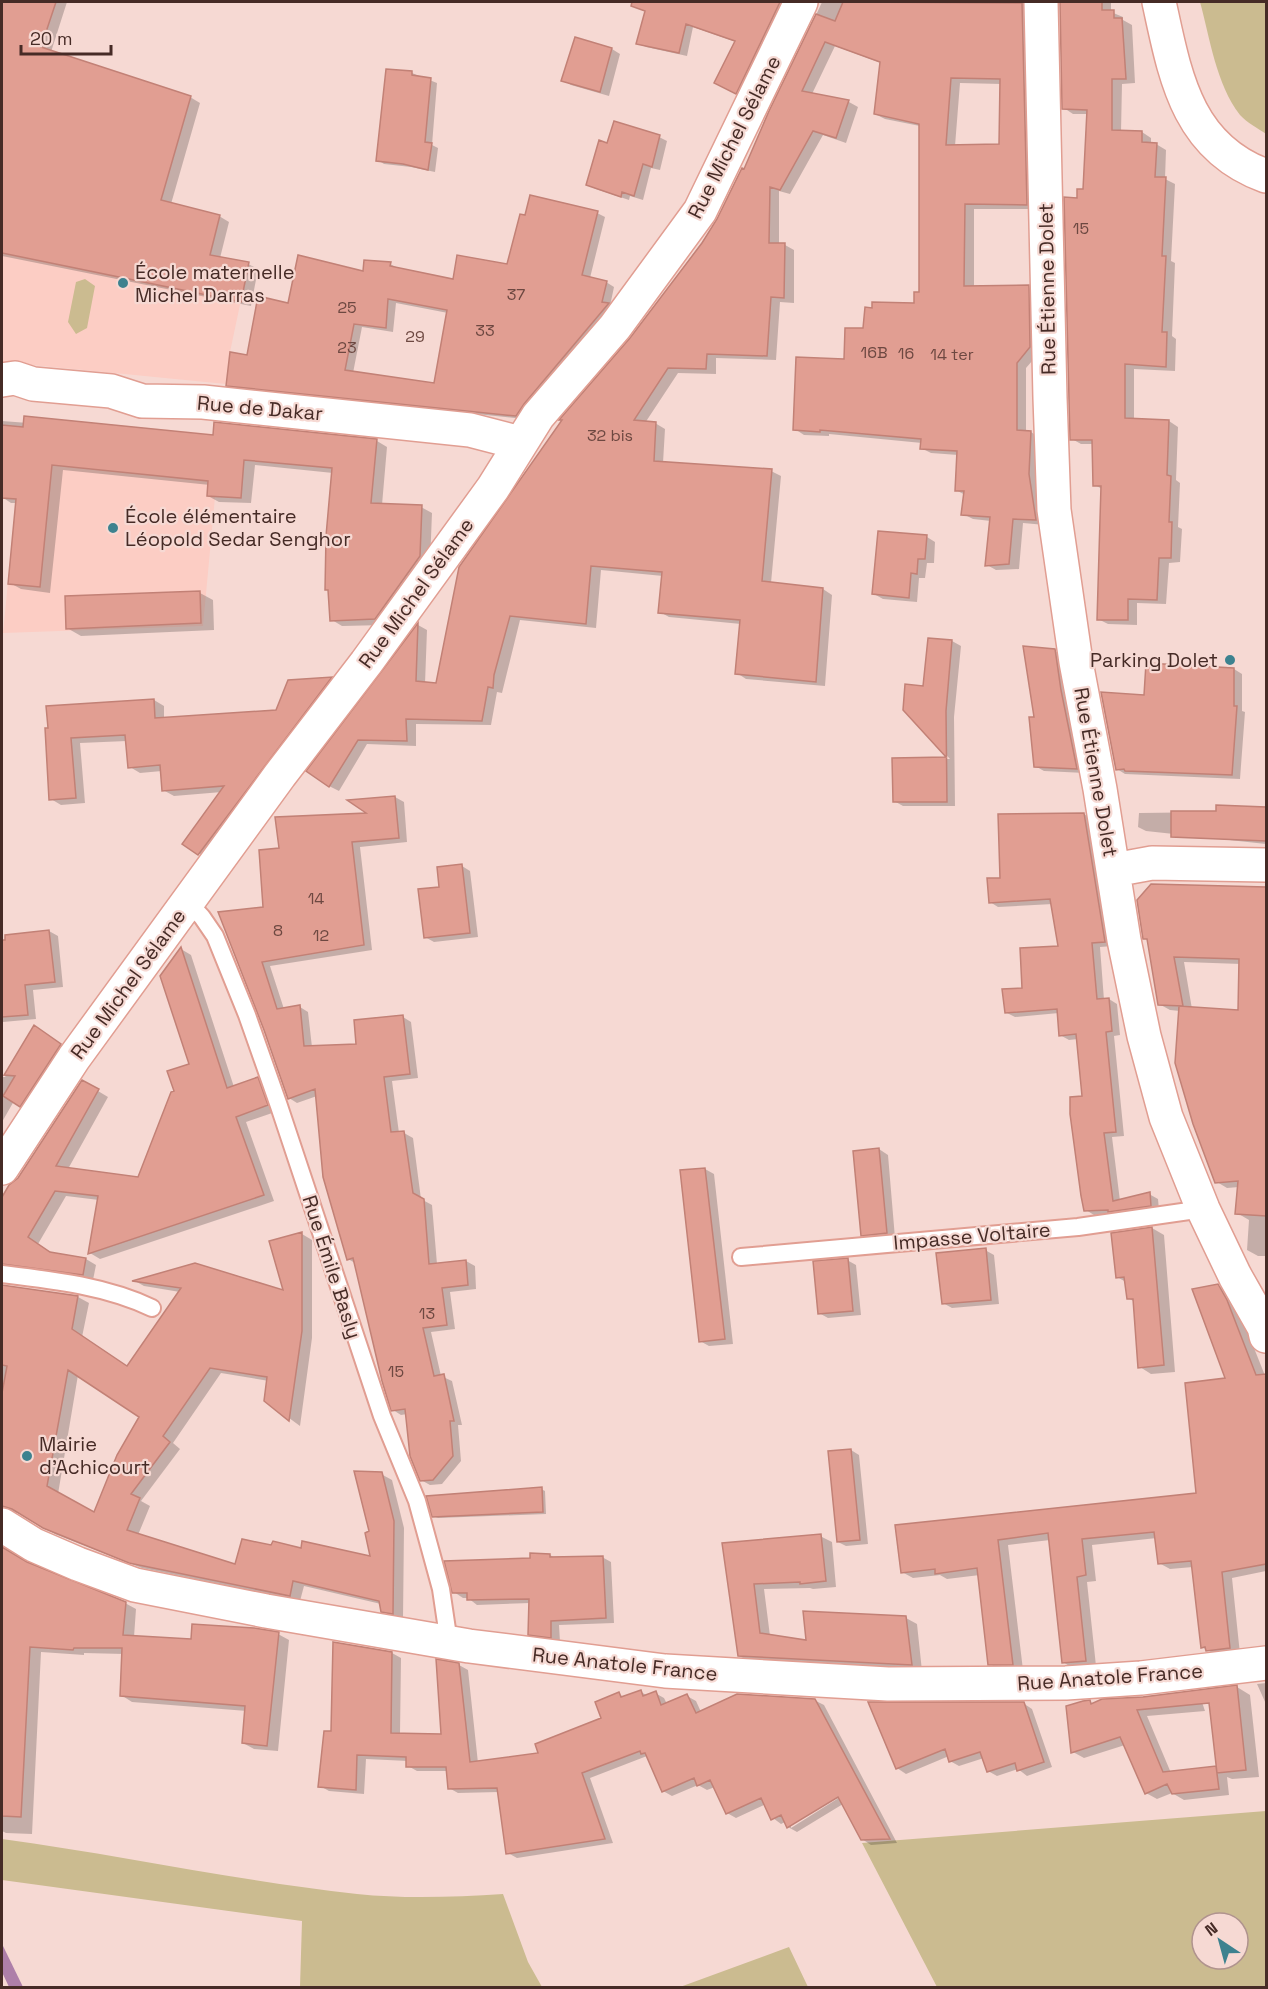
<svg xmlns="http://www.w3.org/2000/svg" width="1268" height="1989" font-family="'Space Grotesk',sans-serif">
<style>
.built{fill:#fccdc4}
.green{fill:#cbbb90;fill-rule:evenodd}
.water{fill:#ae7fa9}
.shadow{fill:#0003;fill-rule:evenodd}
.building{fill:#e19e92;stroke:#c28176;stroke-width:1.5;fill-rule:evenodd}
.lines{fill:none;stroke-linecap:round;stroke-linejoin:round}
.lane-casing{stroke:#e19e92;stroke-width:20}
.street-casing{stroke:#e19e92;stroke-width:36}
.secondary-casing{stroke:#e19e92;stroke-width:36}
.lane{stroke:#fff;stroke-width:16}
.street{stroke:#fff;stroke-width:33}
.secondary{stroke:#fff;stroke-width:33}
.poi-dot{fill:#3d828f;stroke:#f6d9d3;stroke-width:2}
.labels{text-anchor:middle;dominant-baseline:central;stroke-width:4.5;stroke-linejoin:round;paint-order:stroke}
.number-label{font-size:16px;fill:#6d4841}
.street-label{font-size:20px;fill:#462b26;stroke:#f6d9d3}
.poi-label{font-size:20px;fill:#462b26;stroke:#f6d9d3;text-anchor:start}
</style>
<rect width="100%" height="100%" fill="#f6d9d3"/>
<path class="built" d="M2,219L34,225L28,258L57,265L145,242L249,262L230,352L226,384L2,362Z
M24,416L213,434L207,496L215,497L203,626L3,633L17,490L2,489V425L23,427Z"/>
<path class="green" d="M1200,2H1266V134C1258,128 1247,123 1240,115C1216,84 1210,38 1200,2Z
M85,279L95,286L87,328L76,334L68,322L76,282Z
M1266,1811V1987H937L862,1843ZM1202,1923H1238V1959H1202Z
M2,1839C120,1855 238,1881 357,1894C405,1899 455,1897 503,1894L528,1962L542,1987H300L302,1921L2,1880Z
M789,1947L808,1987H680Z"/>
<path class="water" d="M2,1944L4,1948L23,1987H9L2,1972Z"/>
<path class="shadow" d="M2,2H67L51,52L190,97L200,103L171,204L219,216L229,222L220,258L248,264L258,269L251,306L2,256V131L9,102L2,55Z
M648,2H790L744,97L723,87L736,42L693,27L687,56L646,47L638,43Z
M822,2H897L909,6V2H1033L1036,209H974V287H1028L1038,292L1039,353L1026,368V432H1031L1040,438L1045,525L1023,523L1019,569L996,570L987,565L991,521L973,519L963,514L965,495L956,490L958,455L931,453L921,448L922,443L829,434V436L804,435L795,429L845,361L865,330L915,305L920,294V126L885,119L875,114L881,63L835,46L812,94L849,102L858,107L846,143L823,135L790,194L779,191V245H785L794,250V303L780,302L776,360L716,358V374L678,373L645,423H655L665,429L663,463L771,471L781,476L771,583L823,589L832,595L825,686L746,679L737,673L741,624L669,617L660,612L663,576L601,570L596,628L520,620L502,693L497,692L491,725L416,724V746L367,744L339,791L329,786L309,771L418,625L427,630L425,684L437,685L631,339L718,220L745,171ZM960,83L1001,84V145L955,146Z
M1061,2H1111V12L1123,17V20L1132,25L1135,83L1122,84L1121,132H1142L1151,138V144H1156L1166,150L1165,179L1175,184L1171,261L1175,263L1172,336L1176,339L1175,371L1134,369V420L1169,421L1178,427L1176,480L1180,483L1178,527L1182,529L1180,562L1169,563L1166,604L1137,603V625L1108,624L1098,619L1102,489L1095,485L1094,444H1081L1072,439L1079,199L1085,191L1088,114H1073L1064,108Z
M612,49L620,54L609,96L571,85L563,80Z
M412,73L437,83L432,145L438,148L435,172L411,167L384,164L378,160Z
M659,137L667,141L660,170L651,168L643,200L630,196L629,200L596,189L587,185L608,144Z
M597,213L605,217L590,278L606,282L614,287L610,306L616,309L524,419L236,389L228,385L289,304L390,264L398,268L454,281L508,266ZM396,303L448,313L435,385L353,373L362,327L393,332Z
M2,421L214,437L377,441L387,447L382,505L421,507L432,513L430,563L385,625L342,626L332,620L333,473L255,465L251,503L219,502L208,496L210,485L63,470L50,593L21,589L10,583L17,503H11L2,497L3,478L2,477Z
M927,537L935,542L934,563H927L925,578H919L917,602L883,599L874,594Z
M200,593L213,600L214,630L81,636L67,628Z
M952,641L961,646L954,717L955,806H903L894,801V759H950L904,709L924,687Z
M1055,651L1064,656L1085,773L1044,771L1035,766L1036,718Z
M1234,669L1242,674V711L1245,712L1240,779L1125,774L1117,769L1146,697Z
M331,678L341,684L209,860L184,843L222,792L174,796L163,790L162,771L140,773L130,767L127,741L80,743L85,803L61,805L51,799L46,729L154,700L164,706V718L277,712L289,682Z
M395,797L404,802L407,842L360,847L372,950L270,966L284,1009L300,1007L308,1012L312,1047L358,1046L403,1017L411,1022L418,1078L392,1081L399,1133H404L413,1138L421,1199L432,1205L437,1264L466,1261L475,1266L476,1289L450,1292L455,1329L431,1332L441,1376L452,1381L462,1425H458L461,1461L442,1484L430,1485L421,1480L407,1414L401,1415L393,1410L355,1263L348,1259L317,1096L297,1103L289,1098L266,1029L220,913L264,908L280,849L371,814Z
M1217,807L1266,809V844L1146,831L1138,827L1139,813L1217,812Z
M1084,814L1092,819L1113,946L1100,947L1104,1000L1109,999L1117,1004L1120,1035L1114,1036L1124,1136L1112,1137L1120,1201L1149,1194L1158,1199L1159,1210L1094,1215L1086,1210L1083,1097L1078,1039L1069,1040L1060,1035L1059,1013L1015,1017L1007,1013L1024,989L1059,947L1053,904L998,907L990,902L1001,879Z
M462,866L470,871L478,937L434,942L425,937Z
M1152,886L1266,889V1256H1258L1247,1250L1249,1220L1237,1213L1239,1187L1227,1188L1217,1182L1180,1011L1170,1010L1159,1004L1148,940L1144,938ZM1184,962L1241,964L1240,1012L1192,1009Z
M49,931L58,936L63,987L33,990L36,1019L3,1022L2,1021V942L7,941L6,936Z
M181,949L191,955L234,1087L257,1078L268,1084L278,1111L246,1122L274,1201L100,1259L90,1253L99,1200L66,1196L38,1244L52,1254L86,1259L96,1265L93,1280L4,1274L3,1285L78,1297L89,1303L82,1337L128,1368L180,1292L144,1286L135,1281L285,1293L302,1234L312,1240V1338L300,1426L266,1401L269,1381L221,1373L173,1443L180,1449L141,1501L150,1506L138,1535L236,1566L272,1547L372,1558L371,1532L381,1474L392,1480L404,1528L403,1619L394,1617L383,1611L381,1604L304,1586L300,1601L142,1568L55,1534L23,1514L12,1512L2,1506L10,1489L2,1485V1200L10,1186L19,1179L83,1082L108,1097L68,1169L139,1178L175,1092L191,1065ZM78,1375L141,1417L95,1514L58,1494Z
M35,1027L71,1051L31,1112L14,1101L2,1122V1077H5Z
M879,1149L888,1155L895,1238L872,1240L863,1235Z
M705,1169L714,1174L733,1344L709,1346L700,1341Z
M1152,1228L1164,1235L1175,1372L1151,1374L1140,1367L1135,1302L1128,1298L1126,1282L1117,1277Z
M985,1250L994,1255L999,1304L952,1308L943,1303Z
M847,1260L856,1265L861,1315L828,1318L819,1313Z
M1218,1286L1229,1292L1238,1308L1266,1378V1571L1232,1578L1240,1654L1218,1656L1202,1647L1193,1567L1170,1569L1159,1563L1157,1538L1092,1545L1096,1581L1087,1582L1096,1666L1074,1669L1063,1662L1050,1540L1008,1545L1023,1670H1000L990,1664L980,1575L947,1579L940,1575L913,1578L902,1572L897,1526L1197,1495L1227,1380Z
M851,1450L859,1455L868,1544L846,1546L838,1542Z
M541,1489L545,1491L546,1514L438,1518L433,1516Z
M820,1536L832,1542L836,1587L813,1589L810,1588L764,1589L770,1636L808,1641L906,1618L917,1624L922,1671L751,1662L739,1656L724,1544Z
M2,1548L28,1564L125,1603L136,1609L134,1637L192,1641L278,1634L289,1640L278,1751L254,1749L243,1743L247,1711L132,1702L121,1695L124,1654L84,1653V1655L41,1652L32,1834L6,1833L2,1831V1653L7,1634L2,1631Z
M550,1555L555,1558L602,1557L611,1562L614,1623L559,1625L560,1642L538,1639L529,1634L530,1603L477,1605L468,1598H463L454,1592L531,1559Z
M392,1653L401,1658L400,1734L443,1735L459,1665L468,1670L478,1763L540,1755L603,1719L619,1694L625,1698L641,1692L648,1696L655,1693L664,1698L667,1704L687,1696L696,1701L701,1712L814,1700L824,1705L897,1843L871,1845L862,1839L843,1804L797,1832L788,1827L785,1822L781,1824L773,1818L766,1804L736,1818L727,1813L715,1787L707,1790L698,1785L672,1796L663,1791L647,1756L590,1778L613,1843L517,1858L508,1853L499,1792L458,1793L449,1788L448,1771H417L408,1766V1761L366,1759L364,1794L329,1791L320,1786L333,1732ZM844,1792L845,1794L791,1828V1824Z
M1266,1683V1704L1257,1684Z
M1237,1687L1250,1695L1259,1777L1232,1779L1227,1777L1229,1795L1184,1800L1172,1793L1157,1799L1146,1793L1125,1745L1084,1758L1073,1752L1090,1702L1094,1704L1102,1701ZM1210,1698L1218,1769L1216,1768L1171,1773L1147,1716L1205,1711L1202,1702Z
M1023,1703L1032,1709L1052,1767L1027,1776L1018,1769L997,1776L988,1771L984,1758L959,1766L950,1761L949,1756L906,1774L897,1768Z"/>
<path class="building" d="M2,2H56L41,47L191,96L161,200L220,215L210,255L249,262L241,302L2,253Z
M632,2H780L736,94L714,83L735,41L686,24L679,53L636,44L645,11L631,6Z
M843,2L1022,3L1027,205L965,204L964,286L1029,285L1030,347L1017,363V430L1031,431L1029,474L1036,520L1013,519L1009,564L985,566L990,517L961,515L964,491H955L957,451L920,449L921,439L820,430V432L793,430L796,357L844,359L845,328H863L865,307L872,308V302L914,303V292H919V124L874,114L880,62L825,42L802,91L849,100L836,138L813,131L780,190L770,187L769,243H785L784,298L771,297L767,356L707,354L706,369L668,368L634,420L656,422L654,461L772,469L762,581L823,588L816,682L735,674L740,620L658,613L662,572L591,566L586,624L510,616L494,675L493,688L488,687L482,721L406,719L407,741L358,740L329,787L306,771L418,623L416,681L436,683L459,567L562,420H559L630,338L702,243L717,219L742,168L744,169L769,111L816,14L835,21ZM951,78L1000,79L999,144L946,145Z
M1060,2H1102V10H1114V18H1122L1126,79H1112V130L1142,131V142L1157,143L1155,177H1166L1162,256H1166L1162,332H1167L1166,367L1125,364V418L1169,420L1167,475L1171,476L1169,522H1172L1171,558H1159L1157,600L1128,599V620H1097L1101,486H1093L1092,440H1070L1064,197L1077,198V189H1083L1087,110L1062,109Z
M575,37L612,48L600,92L561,81Z
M386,69L412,71V75L431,78L425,142L432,143L428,170L403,164L376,161Z
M614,121L660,135L652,167L643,164L634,196L622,192L621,197L586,185L599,140L607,143Z
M530,195L598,211L582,275L607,281L602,302L609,303L524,404L516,416L226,386L230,352L247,355L258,296L288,303L298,255L363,271L364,260L391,262L390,266L453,279L457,255L507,264L520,214L525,215ZM388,299L447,310L434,383L345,370L354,324L386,328Z
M24,416L213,435L214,422L377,439L371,503L422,505L420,556L375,619L330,621L328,590H325L326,536L332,468L244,460L241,498L207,496L208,481L52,465L40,587L8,584L16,499L2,498V425L23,427Z
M878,531L927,535L925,559H918L917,574L911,573L909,598L872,594Z
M200,591L201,623L66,629L65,596Z
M928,638L952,640L946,711L947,802H893L892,758L946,757L903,710L905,684L923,686Z
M1023,646L1055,649L1061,690L1077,769L1034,767L1029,717H1034Z
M1146,663L1234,668V706H1237L1232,775L1125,771L1124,769L1116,770L1101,692L1144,695Z
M332,677L198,855L182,844L224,786L162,791L160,765L128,768L125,735L71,738L76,798L49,800L45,728H48L46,706L154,699L155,718L276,710L288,680Z
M395,796L399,838L352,842L364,945L262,962L277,1009L300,1005L304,1046L356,1044L354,1020L403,1015L410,1074L384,1077L391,1132L404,1131L413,1193L424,1199L429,1264L466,1260L468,1285L442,1288L447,1325L423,1328L434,1376L444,1374L454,1421H450L453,1456L433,1480L420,1481L410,1456L405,1409L391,1411L382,1381L353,1258L347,1260L323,1177L315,1089L288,1099L264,1030L218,912L263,907L259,850L279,848L275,817L366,813L347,800Z
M1216,805L1266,807V841L1171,837V811H1216Z
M1084,813L1105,942L1092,943L1097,999L1109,998L1112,1031L1106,1032L1116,1132L1104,1133L1113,1201L1150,1192L1151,1206L1108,1212V1210L1084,1211L1081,1196L1070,1114V1097L1082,1096L1076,1034L1059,1036L1057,1009L1005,1013L1002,989L1022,988L1020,948L1058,946L1050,899L989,903L987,878H1000L998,814Z
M462,864L470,933L424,938L418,889L439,887L437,867Z
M1151,884L1266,887V1216L1235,1214L1238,1181L1215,1183L1193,1124L1175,1063L1179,1006L1238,1010L1239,959L1174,957L1183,1006L1158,1005L1147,939H1143L1137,900Z
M49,930L55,982L25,985L28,1015L2,1017V940H5V935Z
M181,947L227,1088L258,1077L268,1105L236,1117L264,1195L88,1254L98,1196L55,1191L28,1237L50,1252L86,1258L83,1275L2,1264V1197L9,1185L18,1178L82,1080L99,1089L56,1166L138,1177L171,1092L174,1091L167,1071L189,1064L160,976Z
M34,1025L61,1044L20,1107L3,1096L15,1076L4,1075Z
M879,1148L887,1233L861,1236L853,1151Z
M705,1168L725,1339L699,1342L680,1170Z
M1152,1227L1164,1365L1138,1368L1133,1299H1127L1124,1277L1116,1278L1111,1233Z
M302,1232V1331L289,1421L264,1401L267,1377L210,1368L163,1436L170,1442L131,1494L140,1498L127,1530L235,1564L242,1539L271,1545L273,1541L301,1548L302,1541L370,1556L365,1533L369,1531L354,1471L382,1472L394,1521L393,1614L381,1612L379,1601L293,1581L290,1596L129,1563L43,1528L12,1509L2,1506V1393L7,1366L2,1365V1285L78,1296L72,1329L127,1366L181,1288L132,1281L195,1263L283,1290L269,1241ZM68,1370L139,1417L117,1455L94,1512L47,1486Z
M986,1248L991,1300L942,1304L936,1253Z
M848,1258L853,1311L818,1314L813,1261Z
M1218,1284L1227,1300L1256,1375L1266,1374V1564L1222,1572L1230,1648L1206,1651L1205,1647L1201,1648L1191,1561L1158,1564L1154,1532L1082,1539L1086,1575L1077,1577L1086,1661L1062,1663L1048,1533L998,1540L1013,1665H988L977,1568L935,1574V1569L901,1573L895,1525L1196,1493L1185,1383L1225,1378L1192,1289Z
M851,1449L860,1540L837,1542L828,1451Z
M542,1487L543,1512L432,1517L426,1496Z
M821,1534L826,1581L800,1584V1582L754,1584L760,1633L806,1640L803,1611L906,1616L912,1665L738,1656L722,1543Z
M2,1547L27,1562L126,1602L123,1635L191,1639L192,1624L254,1628L279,1632L267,1746L242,1743L245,1706L120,1696L122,1648H74L73,1650L30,1647L21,1817L2,1816Z
M530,1553L550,1554V1557L603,1556L606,1618L551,1621V1638L528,1635L529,1599L467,1600V1593H452L444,1561L530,1558Z
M333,1642L392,1652L391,1733L441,1734L436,1659L459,1663L470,1762L538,1753L535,1744L601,1718L595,1702L619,1692L621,1697L641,1690L643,1696L656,1691L661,1705L687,1694L696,1713L737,1694L815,1699L890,1839L861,1840L838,1797L787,1828L781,1815L771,1820L761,1798L726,1814L710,1780L697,1786L694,1778L662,1792L645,1753L641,1754L640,1751L582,1773L605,1839L506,1854L497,1788L448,1789L446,1767H406V1757L357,1755L356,1790L318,1787L324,1731H331Z
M1237,1685L1246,1770L1217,1773L1209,1703L1137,1710L1163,1772L1216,1766L1219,1789L1172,1794L1167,1784L1145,1794L1120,1737L1071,1753L1066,1706L1083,1701L1090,1700L1091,1704L1102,1699L1143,1697Z
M868,1702H1024L1044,1762L1017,1771L1015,1763L987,1772L980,1752L949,1762L945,1749L896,1769Z"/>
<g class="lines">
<defs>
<path id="lane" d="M188,902L202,917L215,936L247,1015L279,1106L382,1416L417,1501L441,1589L449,1643
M741,1257L1078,1227L1203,1209
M2,1274C52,1280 106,1286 152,1308"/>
<path id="street" d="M1041,2L1050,398L1054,510L1076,662L1100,789L1124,940L1144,1036L1166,1117L1203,1209L1235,1276L1264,1327L1266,1336
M2,380L15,378L33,384L111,391L142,401L203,402L470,430L520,443
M1114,870L1152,863L1266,865
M2,1168L74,1058L280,775L366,663L493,488L538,416L615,327L700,211L801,2
M2,1525L34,1545L78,1564L135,1585L266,1611L469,1646L665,1671L888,1684L1066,1683L1141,1678L1266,1663"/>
<path id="secondary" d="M1159,2C1175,75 1186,147 1266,176"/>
</defs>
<use href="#lane" class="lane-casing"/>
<use href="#street" class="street-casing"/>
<use href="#secondary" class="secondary-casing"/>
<use href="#lane" class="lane"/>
<use href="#street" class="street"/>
<use href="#secondary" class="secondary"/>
</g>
<g class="poi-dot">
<circle cx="123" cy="283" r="6"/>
<circle cx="113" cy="528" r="6"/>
<circle cx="1230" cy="660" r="6"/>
<circle cx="27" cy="1456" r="6"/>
</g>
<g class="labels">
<g class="number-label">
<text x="1081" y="228">15</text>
<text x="516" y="294">37</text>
<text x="347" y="307">25</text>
<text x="485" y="330">33</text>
<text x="415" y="336">29</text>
<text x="347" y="347">23</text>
<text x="874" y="352">16B</text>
<text x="906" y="353">16</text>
<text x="952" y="354">14 ter</text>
<text x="610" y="435">32 bis</text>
<text x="316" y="898">14</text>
<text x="278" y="930">8</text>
<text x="321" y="935">12</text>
<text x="427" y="1313">13</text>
<text x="396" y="1371">15</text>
</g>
<g class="street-label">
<text transform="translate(734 137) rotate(-63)">Rue Michel Sélame</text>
<text transform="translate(1047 289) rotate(-91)">Rue Étienne Dolet</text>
<text transform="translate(260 408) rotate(5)">Rue de Dakar</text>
<text transform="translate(416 593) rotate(-54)">Rue Michel Sélame</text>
<text transform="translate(1096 772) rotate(80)">Rue Étienne Dolet</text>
<text transform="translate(128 984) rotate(-54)">Rue Michel Sélame</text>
<text transform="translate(972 1236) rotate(-5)">Impasse Voltaire</text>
<text transform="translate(332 1267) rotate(72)">Rue Émile Basly</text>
<text transform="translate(625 1664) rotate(6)">Rue Anatole France</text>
<text transform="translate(1110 1677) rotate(-4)">Rue Anatole France</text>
</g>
<g class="poi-label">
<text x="135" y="272">École maternelle<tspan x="135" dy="23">Michel Darras</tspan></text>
<text x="125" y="516">École élémentaire<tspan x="125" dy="23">Léopold Sedar Senghor</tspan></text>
<text x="1218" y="660" text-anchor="end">Parking Dolet</text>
<text x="39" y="1444">Mairie<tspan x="39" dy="23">d'Achicourt</tspan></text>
</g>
</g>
<rect width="1268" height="1989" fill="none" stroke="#462b26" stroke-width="6"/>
<g transform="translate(1220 1941) rotate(324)"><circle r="28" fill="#f6d9d3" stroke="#b0938e" stroke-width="1.5"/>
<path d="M0-4.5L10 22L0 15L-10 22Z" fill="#3d828f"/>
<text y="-9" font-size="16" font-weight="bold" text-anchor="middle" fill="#462b26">N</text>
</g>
<path d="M21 45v9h90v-9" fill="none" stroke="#462b26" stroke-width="3"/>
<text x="30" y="45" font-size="18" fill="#462b26" stroke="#f6d9d3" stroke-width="4.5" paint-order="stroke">20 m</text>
</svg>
